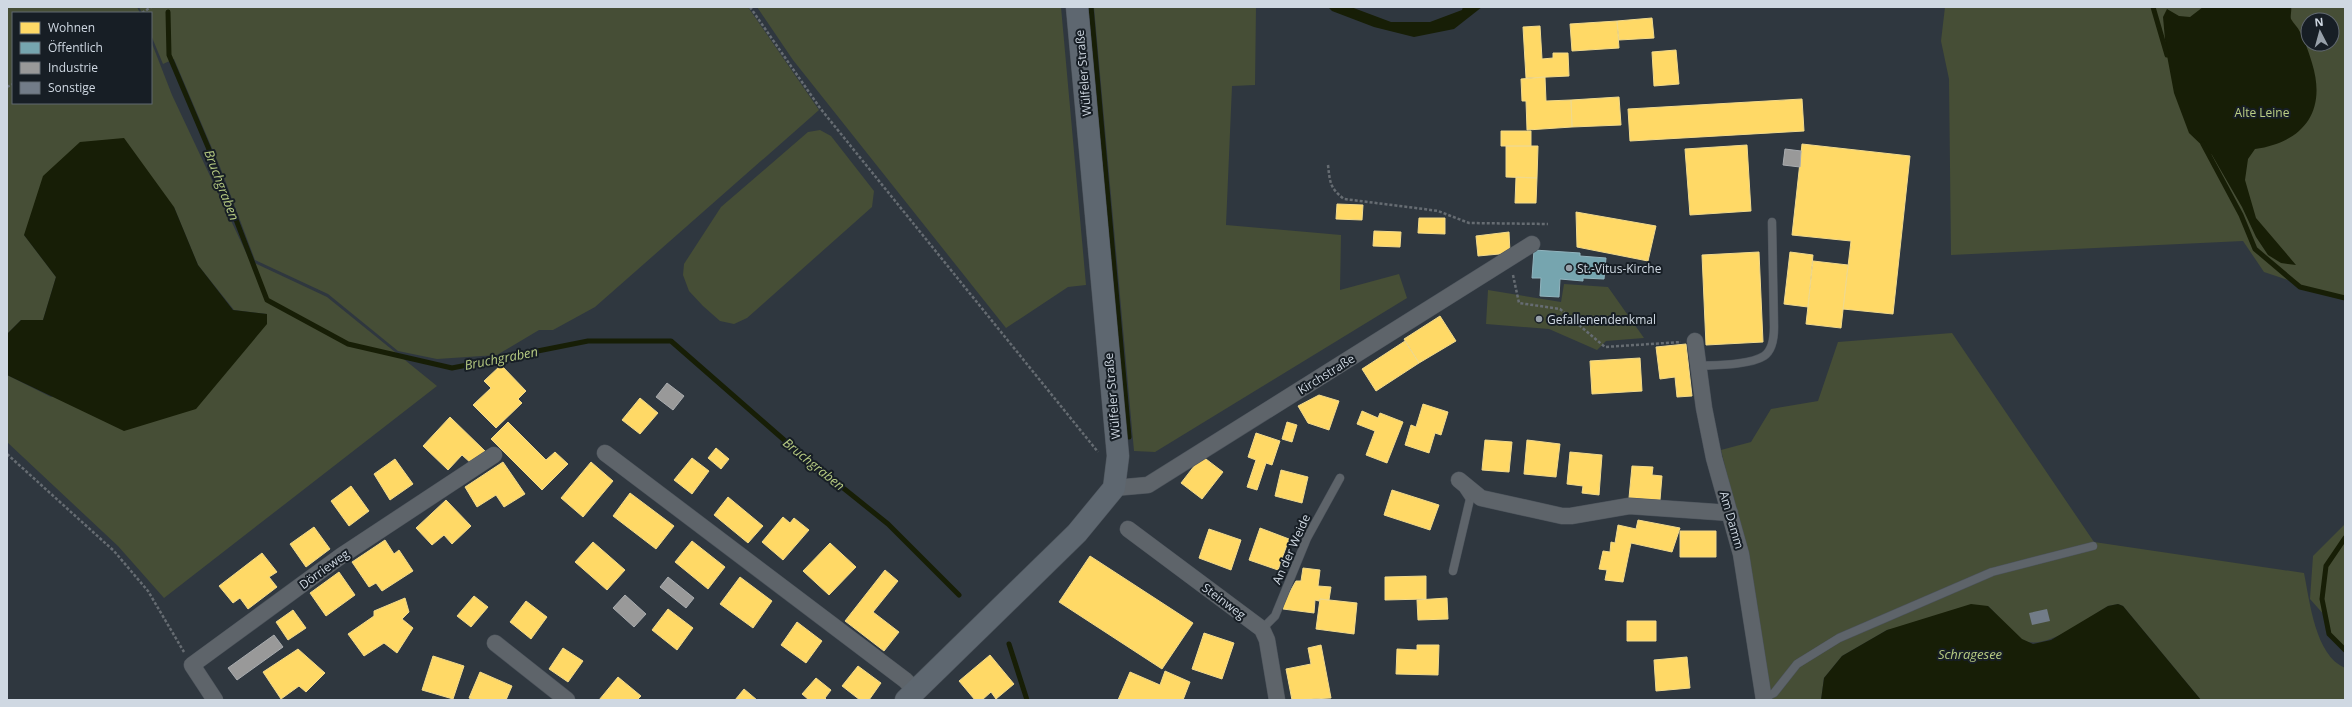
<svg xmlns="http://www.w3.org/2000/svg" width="2352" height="707" font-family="'Open Sans',sans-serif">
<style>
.green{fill:#464e36;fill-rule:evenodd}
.water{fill:#171e06}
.homes{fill:#ffd966;stroke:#f1d98b}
.public{fill:#76a5af;stroke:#91b4be}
.industry{fill:#999;stroke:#a9acaf}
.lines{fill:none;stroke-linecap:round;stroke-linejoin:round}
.stream{stroke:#171e06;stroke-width:5}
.building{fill:#727c88}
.lane-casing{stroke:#4c535b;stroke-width:9}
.street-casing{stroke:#4c535b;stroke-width:17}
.secondary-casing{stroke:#4c535b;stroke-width:23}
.path{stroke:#666c72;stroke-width:2.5;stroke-dasharray:3 2;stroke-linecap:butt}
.lane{stroke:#5e646a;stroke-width:8}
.street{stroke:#5e646a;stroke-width:16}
.secondary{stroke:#5e6770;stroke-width:22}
.poi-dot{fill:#97a0a9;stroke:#171e25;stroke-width:1.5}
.labels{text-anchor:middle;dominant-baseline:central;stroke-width:4;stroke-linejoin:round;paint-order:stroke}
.street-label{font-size:12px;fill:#cfd8e2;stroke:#171e25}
.park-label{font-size:12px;fill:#bbcf85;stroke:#171e25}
.poi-label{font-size:12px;fill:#cfd8e2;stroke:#171e25;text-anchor:start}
.water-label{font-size:13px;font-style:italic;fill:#b7cb82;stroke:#171e25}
</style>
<rect width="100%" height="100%" fill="#2f373f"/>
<path class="green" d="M7,7H137L140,13H13V103H151V41L172,95L250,261L327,297L437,386L164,598L118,546L7,442V375L51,397L267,314L234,310L198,265L174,207L24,235L56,277L43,320H21L7,334Z
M139,7H748L819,110L595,307L553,330H539L497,355L437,359L398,351L328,294L255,260L220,167L174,59L163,64L151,35V13H142Z
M757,7H1061L1086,285L1068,287L1006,328L793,60Z
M1094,7H1256L1255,85L1232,86L1226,225L1341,235L1340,290L1399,274L1407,298L1155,452L1134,451Z
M1945,7H2345V299L2300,287L2294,282L2264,272L2243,241L1951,255L1949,79L1941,41ZM2308,20H2332V44H2308Z
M820,130L831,136L874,191L872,207L747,318L734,324L720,321L703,306L689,291L683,275L684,264L721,207L808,132Z
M1564,284L1608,287L1644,338L1606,341L1597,350L1549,329L1486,324L1488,290L1561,302Z
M1952,333L2094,542L2304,573C2310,602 2315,655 2345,668V700H2201L2123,606L2118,604L2108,606C2089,617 2045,652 2023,640C2010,633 1999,616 1988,606L1887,630L1842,656L1824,678L1821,700H1770L1746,553L1721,450L1751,442L1771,409L1818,401L1838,342Z
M2345,524V650L2329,634L2326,617L2310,599L2313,556Z"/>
<path class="water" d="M1328,7H1351L1391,22H1430L1462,10L1463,7H1482L1454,29L1414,37L1374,27L1332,11Z
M2203,7H2291C2292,10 2290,16 2291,19C2293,23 2298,27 2300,32C2305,41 2309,53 2312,63C2327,111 2304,142 2255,149L2248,159L2245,180L2256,218L2296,265L2281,263L2268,255L2256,237L2242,207L2212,155L2189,133L2174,93L2166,50L2163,17L2167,9L2179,16L2190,17Z
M124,138L174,207L198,265L233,310L267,314V324L196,409L124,431L7,375V334L21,320H43L56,277L24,235L43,176L80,142Z
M1971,604L1988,606L2022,639L2033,644L2051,640L2108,606L2118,604L2123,606L2201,700H1821L1824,678L1842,656L1887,630Z"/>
<path class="homes" d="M1652,18L1654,38L1619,40L1617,21Z
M1617,21L1619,48L1572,51L1570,24Z
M1540,26L1542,59L1553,58V53H1568L1569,76L1526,78L1523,27Z
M1676,50L1679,84L1654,86L1652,52Z
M1545,77L1546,101L1571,100L1572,127L1527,130L1526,101H1522L1521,79Z
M1619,97L1621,125L1572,127L1571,100Z
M1802,99L1804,131L1630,141L1628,109Z
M1501,131H1531V146H1501Z
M1802,144L1910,156L1893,314L1843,309L1851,241L1792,235Z
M1747,145L1751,211L1690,215L1685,149Z
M1506,146H1538L1537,178L1506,177Z
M1516,177L1537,178L1536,203H1515Z
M1337,204L1363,205L1362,220L1336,219Z
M1576,212L1656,226L1648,261L1577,247Z
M1419,218H1445V234L1418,233Z
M1374,231L1401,232L1400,247L1373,246Z
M1509,232L1510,253L1478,256L1476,236Z
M1759,252L1763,342L1706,345L1702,255Z
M1790,252L1813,255L1808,307L1784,304Z
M1813,261L1848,265L1841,328L1806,324Z
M1440,316L1456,341L1419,363L1404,339Z
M1405,341L1419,363L1376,391L1362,369Z
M1686,344L1692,396L1677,397L1675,377L1660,379L1656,347Z
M1640,358L1642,391L1592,394L1590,361Z
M501,365L526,391L518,399L522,403L496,428L473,405L491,388L484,381Z
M1319,395L1339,401L1329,430L1308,423L1298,406Z
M640,398L658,413L640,434L622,420Z
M1423,404L1448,412L1441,435L1435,433L1429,453L1405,445L1411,425L1416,427Z
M1362,411L1378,418L1380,413L1403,422L1387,463L1366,455L1375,431L1357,424Z
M450,417L485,451L472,464L462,455L448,470L423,446Z
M508,422L546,460L555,452L568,464L542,490L491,439Z
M1287,422L1297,425L1292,442L1282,439Z
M1256,433L1280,441L1272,465L1266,463L1257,490L1247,487L1256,460L1248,457Z
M1485,440L1512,442L1509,472L1482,470Z
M1527,440L1560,444L1556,477L1524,474Z
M716,448L729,459L721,469L708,458Z
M1570,452L1602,455L1599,495L1582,493L1583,486L1567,484Z
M1202,456L1223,472L1202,499L1181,483Z
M692,458L709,471L692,494L674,480Z
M395,459L413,484L390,500L374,474Z
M503,462L525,494L504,507L496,495L477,507L465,487Z
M591,462L613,481L583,517L561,498Z
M1632,466L1653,467L1652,475L1662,476L1660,500L1629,498Z
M1281,470L1308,477L1302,503L1275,496Z
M351,486L369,511L349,526L331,501Z
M1392,490L1439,505L1430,530L1384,515Z
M630,493L674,526L656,549L613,516Z
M728,497L763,526L748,543L714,515Z
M446,500L471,526L452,544L444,535L432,545L416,528Z
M783,517L790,523L794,518L809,530L783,560L762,542Z
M1638,520L1680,528L1672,552L1631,543L1623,582L1605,580L1607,570L1599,569L1603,551L1610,552L1611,542L1615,543L1618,525L1636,529Z
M314,527L330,549L306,567L290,544Z
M1260,528L1289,539L1278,570L1249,560Z
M1209,529L1241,540L1231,570L1199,558Z
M1680,531H1716V557H1680Z
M385,540L394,554L399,550L413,571L382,591L376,583L369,587L352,562Z
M692,541L725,567L708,589L675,562Z
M593,542L625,570L607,590L575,562Z
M830,543L856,567L829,595L803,571Z
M262,553L277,572L269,577L277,587L248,609L240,598L233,603L219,586Z
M1090,556L1193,623L1162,669L1059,602Z
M1303,568L1320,570L1318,586L1331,587L1329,600L1320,599L1319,601L1315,600L1314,613L1283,609L1284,602L1296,581H1301Z
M885,570L898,581L873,612L899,632L884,651L845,621Z
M339,572L355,595L326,616L310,593Z
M1426,576V599L1385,600V577Z
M740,577L772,601L753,628L720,604Z
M474,596L488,607L471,627L457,616Z
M405,598L409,612L402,619L413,628L397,653L384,643L364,656L348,634L374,616V611Z
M1447,598L1448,619L1418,620L1417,600Z
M1320,599L1357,603L1354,634L1316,629Z
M526,601L547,617L531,639L510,622Z
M668,609L693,628L677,650L652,630Z
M293,610L306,628L288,640L276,622Z
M1627,621H1656V641H1627Z
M797,622L822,641L806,663L781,645Z
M1204,633L1234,643L1222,679L1192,669Z
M1321,645L1331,698L1292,700L1286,669L1311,664L1308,648Z
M1417,645H1439L1438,675L1396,674L1397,649L1417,650Z
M563,648L583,661L568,682L549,669Z
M298,649L325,673L306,692L299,686L281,699L263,672Z
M990,655L1014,684L996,699L991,692L982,700H975L959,681Z
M433,656L464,666L453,699L422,690Z
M1687,657L1690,688L1656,691L1654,660Z
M858,666L881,683L869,700H860L842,686Z
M1165,671L1190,682L1183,700H1118L1130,672L1160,685Z
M480,672L512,686L506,700H474L469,698Z
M618,677L641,696L637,700H599Z
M816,678L831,690L825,698L827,700H809L802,694Z
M744,689L757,700H735Z"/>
<path class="public" d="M1534,250L1580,253V256L1606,258L1604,279L1583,278V281L1560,279L1559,297L1540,296L1541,278H1532Z"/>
<path class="industry" d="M1785,149L1801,151L1800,167L1783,165Z
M667,383L684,396L673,410L656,397Z
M668,577L694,598L686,608L660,587Z
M625,595L646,614L634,627L613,608Z
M274,635L283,647L237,680L228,668Z"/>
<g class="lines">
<path class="stream" d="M1091,7L1129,437
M2153,7L2167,55
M168,12L169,55L208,147L267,300L348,344L452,368L588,341H671L791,446L888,524L959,595
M2203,144L2241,215L2255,249L2300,287L2345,298
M2345,538L2326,566L2322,599L2329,634L2345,650
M1009,644L1027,700"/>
</g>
<path class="building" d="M2047,609L2050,621L2032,625L2029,613Z"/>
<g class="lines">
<defs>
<path id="lane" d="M1699,366C1716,365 1750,365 1764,356C1773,350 1774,336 1774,327L1772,222
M1453,571L1470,499L1464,490
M1262,629L1275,616L1307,538L1340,478
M1764,698L1774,693L1797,664L1839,638L1992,572L2093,546"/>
<path id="street" d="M1695,341L1704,408L1714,458L1741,554L1764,700
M605,453L905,680L916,691
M1459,480L1481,498L1562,516H1571L1629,506L1730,513
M1114,488L1148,485L1532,244
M1128,529L1262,629L1267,640L1277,700
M495,643L567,700
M215,700L192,665L341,556L494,455"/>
<path id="secondary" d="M906,700L1077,533L1114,488L1118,456L1077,7"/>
</defs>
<use href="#lane" class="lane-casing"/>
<use href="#street" class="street-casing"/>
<use href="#secondary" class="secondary-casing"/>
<path class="path" d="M750,7L820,108L1098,452
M142,13L151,7
M7,87L13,84
M1328,165C1330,183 1330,188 1344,199L1424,209L1438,211L1469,223L1548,224
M1513,275L1519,303L1560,309L1605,347L1681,342
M7,454L114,551L148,591L184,652"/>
<use href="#lane" class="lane"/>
<use href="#street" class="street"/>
<use href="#secondary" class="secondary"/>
</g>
<g class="poi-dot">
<circle cx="1569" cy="268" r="4"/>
<circle cx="1539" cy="319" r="4"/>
</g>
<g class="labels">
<g class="street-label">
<text transform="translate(1083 73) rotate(-95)">Wülfeler Straße</text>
<text transform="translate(1326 374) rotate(-32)">Kirchstraße</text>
<text transform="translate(1112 396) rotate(-95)">Wülfeler Straße</text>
<text transform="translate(1732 520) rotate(74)">Am Damm</text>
<text transform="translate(1291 549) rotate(-66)">An der Weide</text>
<text transform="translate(324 569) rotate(-36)">Dörrieweg</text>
<text transform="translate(1224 601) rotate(37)">Steinweg</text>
</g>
<g class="park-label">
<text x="2262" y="112">Alte Leine</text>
</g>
<g class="poi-label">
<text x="1577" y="268">St.-Vitus-Kirche</text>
<text x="1547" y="319">Gefallenendenkmal</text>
</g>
<g class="water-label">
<text transform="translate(222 185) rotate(69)">Bruchgraben</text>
<text transform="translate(501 358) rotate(-11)">Bruchgraben</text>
<text transform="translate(814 464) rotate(39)">Bruchgraben</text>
<text x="1970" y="654">Schragesee</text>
</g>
</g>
<rect width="2352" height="707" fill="none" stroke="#cfd8e2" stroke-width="16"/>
<rect x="12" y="12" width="140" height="92" fill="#171e25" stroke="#616871"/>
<rect x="20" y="22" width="20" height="12" fill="#ffd966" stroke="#616871"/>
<text x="48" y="32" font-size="12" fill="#cfd8e2">Wohnen</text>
<rect x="20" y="42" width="20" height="12" fill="#76a5af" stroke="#616871"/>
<text x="48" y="52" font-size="12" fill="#cfd8e2">Öffentlich</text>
<rect x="20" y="62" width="20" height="12" fill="#999999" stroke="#616871"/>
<text x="48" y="72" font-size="12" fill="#cfd8e2">Industrie</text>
<rect x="20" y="82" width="20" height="12" fill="#727c88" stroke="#616871"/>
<text x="48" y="92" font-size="12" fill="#cfd8e2">Sonstige</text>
<g transform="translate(2320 32) rotate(354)"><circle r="19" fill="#171e25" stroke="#616871"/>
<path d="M0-3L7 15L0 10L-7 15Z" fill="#97a0a9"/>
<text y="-6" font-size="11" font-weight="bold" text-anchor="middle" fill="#cfd8e2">N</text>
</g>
</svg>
